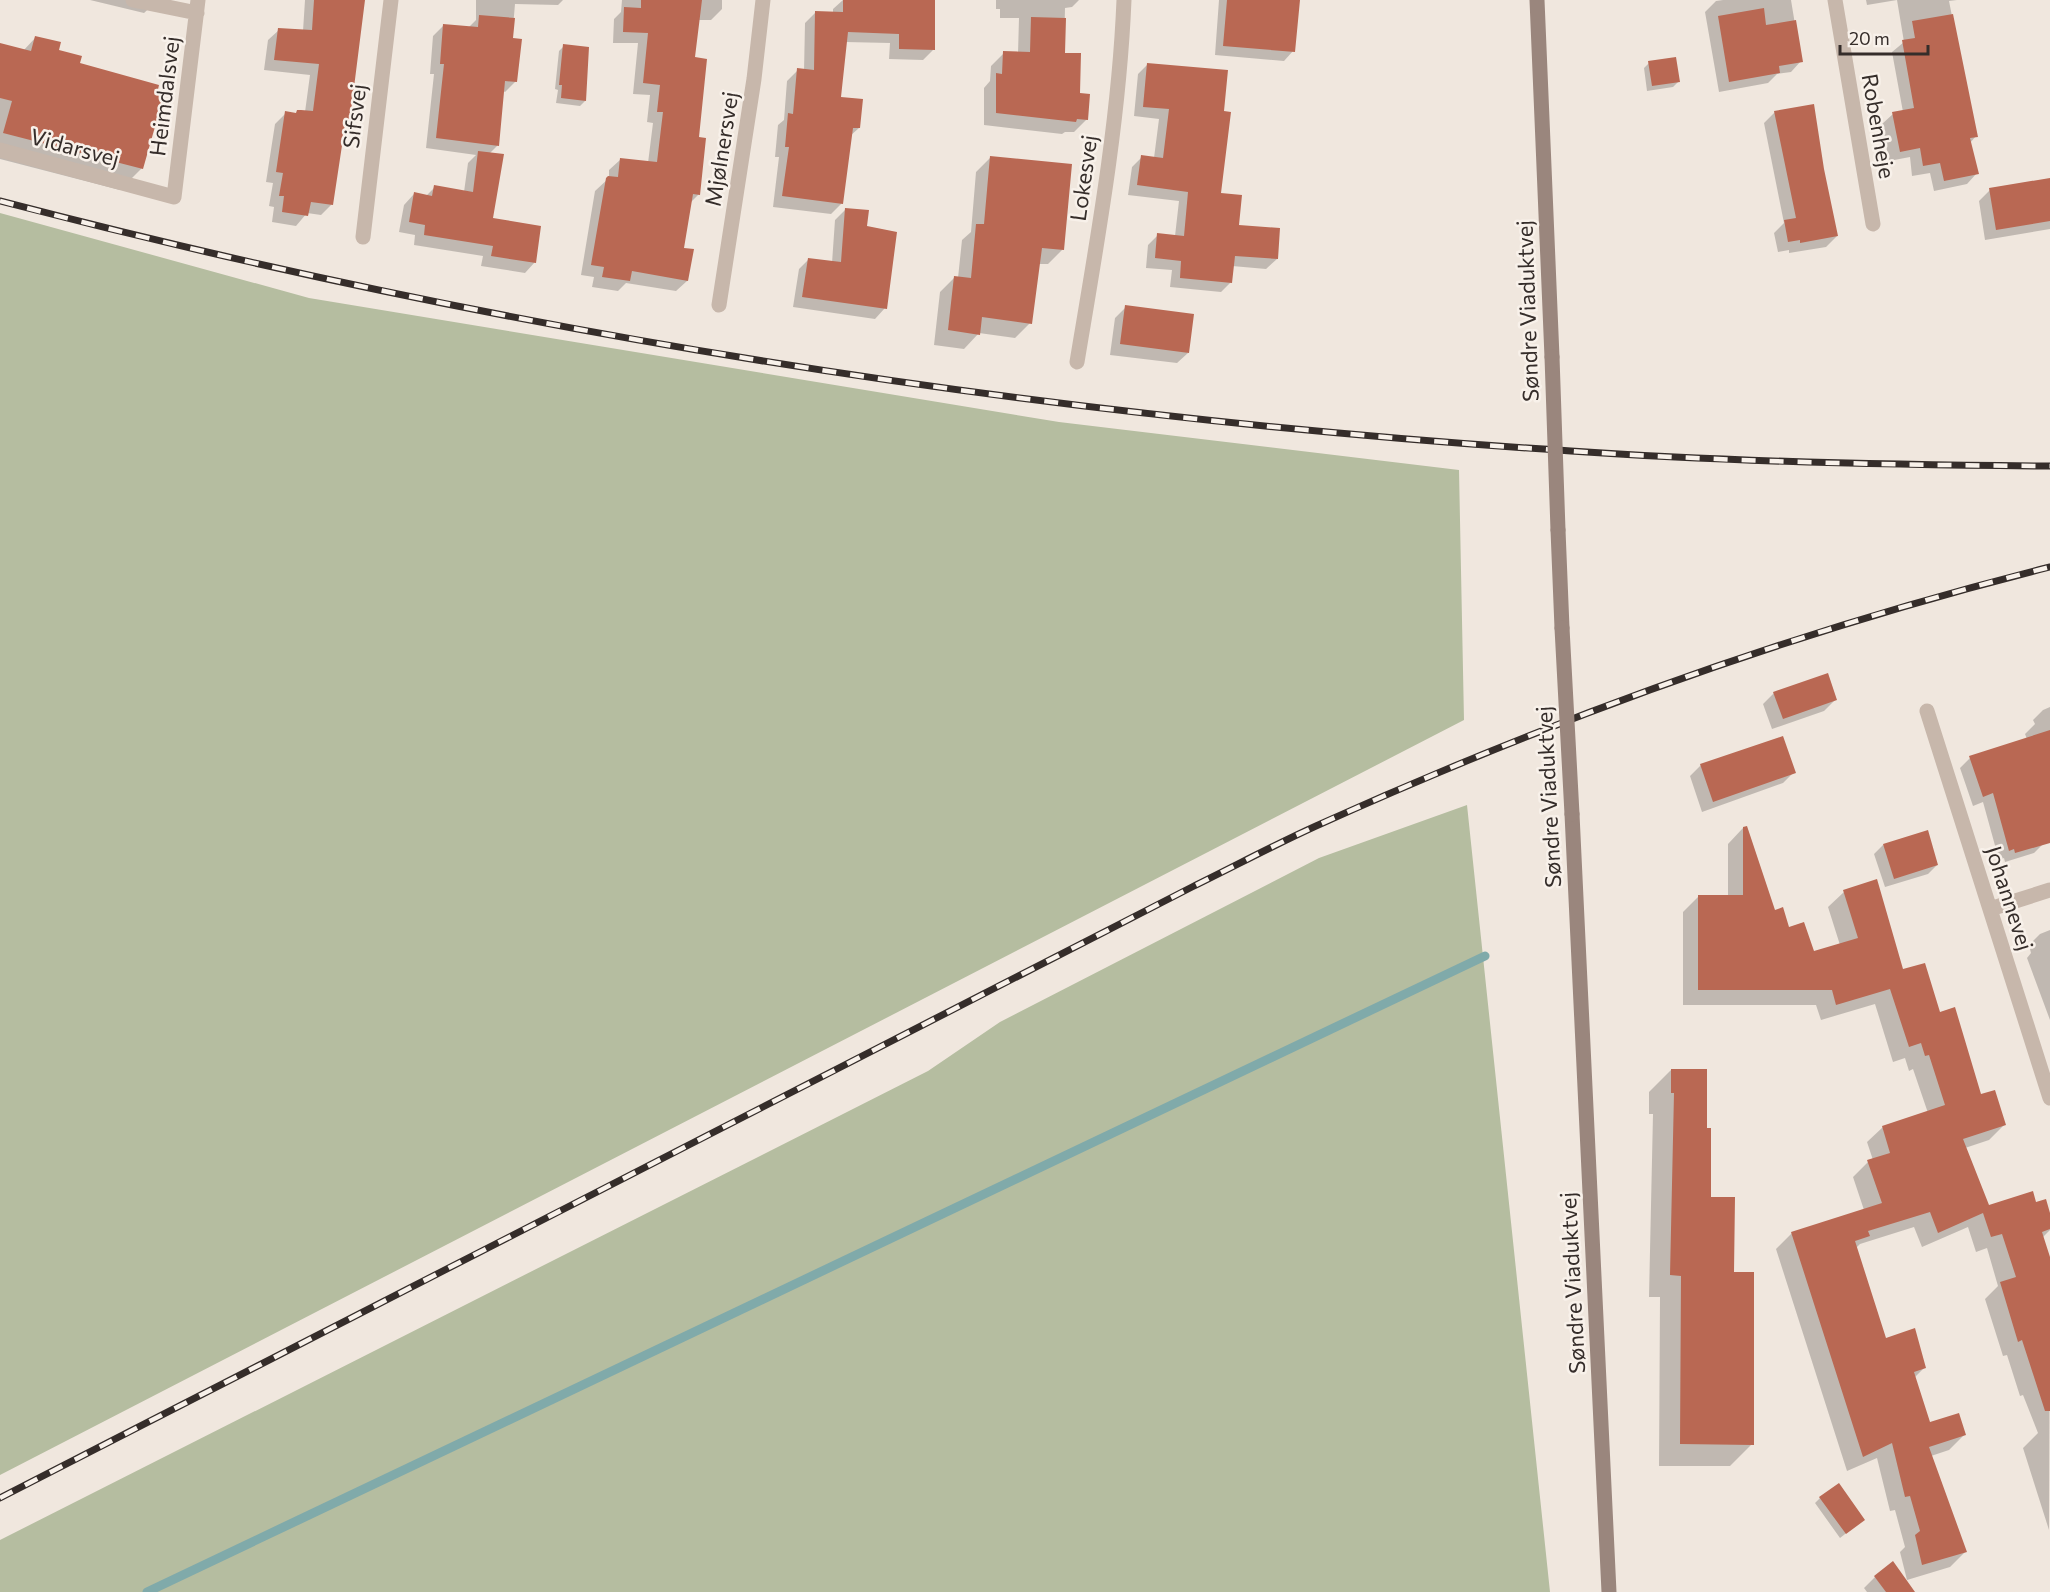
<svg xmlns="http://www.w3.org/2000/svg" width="2050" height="1592" font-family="Commissioner,sans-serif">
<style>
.green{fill:#b5bda0}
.shadow{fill:#0003}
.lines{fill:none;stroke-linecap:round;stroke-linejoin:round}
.stream{stroke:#80aaaa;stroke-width:9}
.building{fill:#b96853}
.street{stroke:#c7b7ab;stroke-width:15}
.secondary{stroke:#9a867d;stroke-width:15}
.rail-casing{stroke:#352d2a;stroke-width:7}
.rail{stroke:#f8f1ea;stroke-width:4.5;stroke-dasharray:14;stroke-linecap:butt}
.secondary-bridge{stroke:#9a867d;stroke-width:15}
.labels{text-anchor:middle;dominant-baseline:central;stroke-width:5;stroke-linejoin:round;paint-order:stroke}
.street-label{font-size:22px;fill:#352d2a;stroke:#f8f1ea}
</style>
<rect width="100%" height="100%" fill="#f0e7de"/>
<path class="green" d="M0,213L309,298L1059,422L1459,470L1464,720L0,1475Z
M1467,805L1550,1592H0V1540L928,1071L1000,1022L1319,858Z"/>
<path class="shadow" d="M90,0H158L144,13Z
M305,0H363L349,119L344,123L332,204L321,215L307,213L296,226L272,222L274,207L269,206L273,183L266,182L275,124L286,113L295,114L305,112L310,75L264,70L268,40L279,30L303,31Z
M476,0H563L558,5L515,4L512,39L516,81L505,92L503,91L497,146L489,154L492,219L535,262L525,273L481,266L483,256L414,245L415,235L399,232L404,205L414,194L426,196L435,187L464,192L468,163L476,155L426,148L434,74H430L433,36L443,26L469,27L476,20Z
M622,0H722V9L711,20H698L694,59L699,194L690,203L682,249L692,251L687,281L676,291L626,283L618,291L592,287L594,277L581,275L595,191L609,178V170L620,160L648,163L653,123L647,122L650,95L633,94L638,43H613L614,19L621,12Z
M843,0H892L933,50L923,60L889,59L890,43L845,42L839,98L859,128L850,136L842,203L831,214L773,207L779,157H775L778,125L784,120L787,81L798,70L804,71L805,23L815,13H833V9Z
M996,0H1079L1072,7L1065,8L1064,54L1087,119L1074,132H1065L1062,134L984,125V88L990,81L991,66L1004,53H1018L1019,18H1000V9H996Z
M1219,0H1298L1293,51L1284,61L1215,55Z
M1723,0H1791L1801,61L1791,72L1777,74L1768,83L1719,92L1705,12L1716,1Z
M1866,0H1957L1949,1L1976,136L1970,143L1977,173L1967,184L1934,191L1930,173L1912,176L1910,157L1889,161L1882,124L1893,114L1903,112L1892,52L1904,42L1897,0L1867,5Z
M36,37L78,64L142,168L120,190L0,159V45L23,51Z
M564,46L585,101L580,106L556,103L558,90L555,89L559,51Z
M1649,63L1679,81L1673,87L1647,91L1644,68Z
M1148,64L1222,112L1220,195L1237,226L1277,259L1266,269L1232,266L1231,282L1221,292L1170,287L1172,270L1146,268L1148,245L1158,235L1175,236L1179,201L1128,195L1132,167L1142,157L1154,158L1159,119L1134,116L1138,74Z
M1775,112L1823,169L1837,236L1826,247L1789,253V250L1778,252L1774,233L1784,223L1764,123Z
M991,157L1063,249L1048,264H1039L1030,323L1015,338L979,333L964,349L934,345L940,292L955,277L958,278L962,240L971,232L976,172Z
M2050,180V229L1985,240L1979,201L1990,190Z
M845,210L866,228L885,308L875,319L793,307L799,269L809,259L832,263L835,220Z
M1126,307L1188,353L1177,363L1110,355L1115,318Z
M1774,693L1835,700L1824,711L1772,729L1763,704Z
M2050,707V826L2044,843L2034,853L2005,862L2004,858L1999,860L1983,802L1973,806L1960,768L1970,758L2027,739L2025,734L2035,724L2033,720L2043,710Z
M1701,765L1794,772L1783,783L1702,812L1690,776Z
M1743,828L1774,912L1813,953L1840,945L1828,907L1844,892L1876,881L1902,971L1939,1014L1980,1096L2004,1125L1989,1140L1965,1148L1989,1207L2035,1204L2050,1218V1230L2042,1238L2050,1263L2049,1530L2023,1448L2038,1433L2023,1395L2020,1396L2007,1355L2003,1356L1985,1299L1998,1286L1987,1248L1976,1252L1968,1227L1922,1247L1914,1227L1860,1244L1856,1248L1885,1340L1924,1368L1914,1378L1929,1424L1964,1435L1949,1450L1931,1456L1965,1552L1950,1567L1907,1580L1900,1552L1905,1547L1895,1510L1890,1511L1877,1458L1847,1471L1776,1249L1792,1233L1864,1210L1853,1177L1868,1162L1873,1160L1867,1142L1883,1127L1928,1113L1913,1069L1909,1071L1905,1058L1893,1062L1875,1004L1821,1020L1816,1005H1683V912L1699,896H1728V844Z
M1883,845L1937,865L1928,874L1885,887L1874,854Z
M2050,930V1020L2027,958L2031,953L2029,945L2040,934Z
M1671,1070L1705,1129L1710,1198L1732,1274L1752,1444L1730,1466H1659L1660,1297H1649L1653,1114H1649V1092Z
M1820,1498L1863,1520L1840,1538L1815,1503Z
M1875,1577L1913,1592H1867L1864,1588Z"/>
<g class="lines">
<path class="stream" d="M147,1592L1485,956"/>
</g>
<path class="building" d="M314,0H365L350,119H346L333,205L311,202L308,216L282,212L284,196H279L283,173L276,172L285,111L296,113L297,110H301L313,111L319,64L274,60L278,28L312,30Z
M641,0H702L695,57L707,59L699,137L706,138L700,195L693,194L684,248L694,249L688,281L632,271L630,281L602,277L604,267L591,265L606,178L608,176L618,177L620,158L657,162L663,112H657L660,85L643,83L648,33L623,32L624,7L641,8Z
M843,0H935V50L899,49V34L848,32L841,97L863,99L860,128H853L843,204L782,196L789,147H785L788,113L793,114L797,68L814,70L815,11L843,12Z
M1227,0H1300L1295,52L1223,46Z
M1764,8L1766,25L1796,20L1803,62L1779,66L1780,73L1729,82L1718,16Z
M1953,14L1978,137L1970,138L1979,174L1944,181L1940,163L1923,166L1920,148L1900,152L1892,112L1914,108L1902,40L1915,38L1912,21Z
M479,15L515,18L513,38L522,39L517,82L505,81L499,146L436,138L444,64H440L443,24L478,27Z
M1031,17L1066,18L1065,53H1081L1080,93L1090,94L1088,120L1077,119L1076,122L996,113V73L1002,74L1003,51L1030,52Z
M35,36L61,42L59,50L82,56L80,63L159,85L157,94L164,95L143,169L3,133L12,101L0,98V43L31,51Z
M563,44L589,47L586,101L561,98L562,85H559Z
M1676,57L1680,82L1652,86L1648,61Z
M1147,63L1228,70L1224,111L1231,112L1221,193L1242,195L1239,225L1280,228L1278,259L1235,256L1232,283L1180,278L1181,261L1155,258L1157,233L1184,236L1188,192L1137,185L1141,155L1163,158L1169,109L1143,107Z
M1814,104L1824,169L1838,236L1800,243V240L1788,242L1784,220L1796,218L1774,111Z
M478,151L504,154L493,218L541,226L536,263L491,256L493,246L424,235L425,225L409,222L414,192L432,196L434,185L473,192Z
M990,156L1072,164L1064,250L1042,248L1032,324L982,317L980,335L948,330L954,276L971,278L976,224H984Z
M2050,178V221L1996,230L1989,188Z
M845,208L869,210L867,226L897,232L887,309L802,297L808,258L841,262Z
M1125,305L1194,314L1189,353L1120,344Z
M1828,673L1837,700L1783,719L1773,692Z
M2050,730V843L2015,853L2014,849L2009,851L1993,793L1983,797L1969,756Z
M1783,736L1796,773L1713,802L1700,764Z
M1747,826L1775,910L1783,907L1789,927L1804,922L1814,951L1858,938L1843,890L1877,879L1903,969L1925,963L1940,1012L1955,1007L1981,1094L1995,1090L2006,1125L1963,1139L1989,1205L2033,1191L2036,1202L2046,1199L2050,1213V1229L2042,1232L2050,1257V1411H2045L2022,1340L2018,1342L2000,1282L2016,1277L2002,1234L1991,1237L1983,1213L1938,1233L1930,1212L1868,1231L1870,1236L1855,1241L1886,1338L1915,1328L1926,1368L1914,1372L1930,1422L1959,1413L1966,1435L1929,1447L1967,1552L1922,1565L1915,1535L1920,1531L1910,1496L1905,1497L1892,1443L1863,1457L1791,1232L1882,1203L1867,1160L1890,1153L1882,1126L1945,1105L1929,1055L1925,1056L1921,1043L1909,1047L1890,989L1836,1005L1832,990H1698V895H1743V827Z
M1928,830L1938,865L1894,879L1883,844Z
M1671,1069H1707V1128H1711V1197H1735L1734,1272H1754V1445L1680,1444L1681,1276L1670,1275L1674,1093H1671Z
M1839,1483L1865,1520L1846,1534L1819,1497Z
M1893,1561L1915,1592H1886L1874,1576Z"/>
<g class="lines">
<path class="street" d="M133,0L197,13
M1835,0L1873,224
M0,150L174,197L198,0
M363,237L391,0
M719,305L754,79L763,0
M1077,362C1097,242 1119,122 1124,0
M1927,711L2050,1098
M1990,909L2050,890"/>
<path class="secondary" d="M1537,0L1552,357
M1558,530L1562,628
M1572,814L1609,1592"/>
<defs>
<path id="rail" d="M0,201C514,335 1041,417 1571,451C1731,462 1890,465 2050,466
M0,1498L1192,887C1233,867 1274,845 1316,826C1553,719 1798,630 2050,567"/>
</defs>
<use href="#rail" class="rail-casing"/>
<use href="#rail" class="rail"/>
<path class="secondary-bridge" d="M1552,357L1558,530
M1562,628L1572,814"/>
</g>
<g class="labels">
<g class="street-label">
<text transform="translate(164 96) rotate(-83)">Heimdalsvej</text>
<text transform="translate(354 116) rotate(-83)">Sifsvej</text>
<text transform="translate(1879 126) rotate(80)">Robenheje</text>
<text transform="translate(75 147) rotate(15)">Vidarsvej</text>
<text transform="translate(721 149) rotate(-81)">Mjølnersvej</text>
<text transform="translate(1083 178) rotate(-82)">Lokesvej</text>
<text transform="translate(1527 311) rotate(-92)">Søndre Viaduktvej</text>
<text transform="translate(1548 797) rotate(-93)">Søndre Viaduktvej</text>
<text transform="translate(2010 898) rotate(72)">Johannevej</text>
<text transform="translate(1572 1283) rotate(-93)">Søndre Viaduktvej</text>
</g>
</g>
<path d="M1840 45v9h88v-9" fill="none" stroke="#352d2a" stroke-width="3"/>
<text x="1849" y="45" font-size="18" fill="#352d2a" stroke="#f8f1ea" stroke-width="4.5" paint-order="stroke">20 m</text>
</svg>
